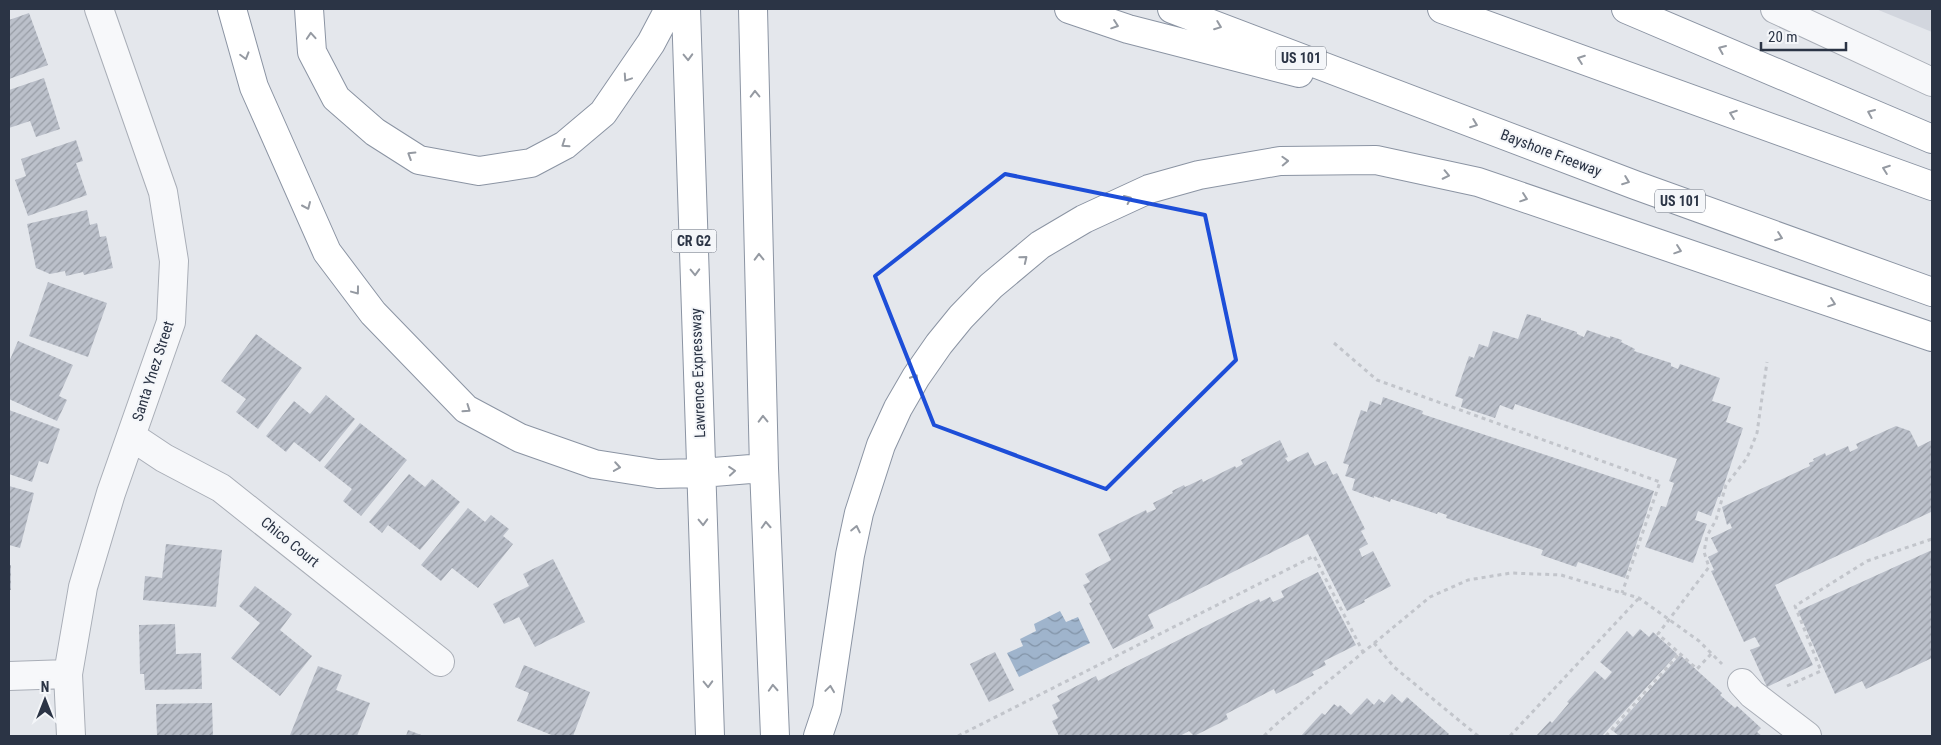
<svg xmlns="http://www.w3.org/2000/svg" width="1941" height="745" font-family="'Roboto Condensed',sans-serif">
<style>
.built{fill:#d2d6de}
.water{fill:url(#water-waves)}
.building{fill:url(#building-hatch)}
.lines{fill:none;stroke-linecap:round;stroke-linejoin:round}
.minor-casing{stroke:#a9aeb7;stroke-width:30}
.highway-casing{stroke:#8b94a3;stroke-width:30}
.path{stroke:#c2c5cb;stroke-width:3;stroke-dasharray:4 4;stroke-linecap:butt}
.minor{stroke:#f7f8fa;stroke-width:28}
.highway{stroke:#fff;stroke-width:28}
.oneway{stroke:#959aa2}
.marked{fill:none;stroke:#1d4ed8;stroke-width:4;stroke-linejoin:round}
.labels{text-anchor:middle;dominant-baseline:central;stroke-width:4;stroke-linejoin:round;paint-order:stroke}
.shield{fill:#f4f6f9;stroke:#676e7b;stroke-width:1}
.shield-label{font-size:14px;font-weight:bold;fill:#2b3445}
.street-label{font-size:15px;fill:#2b3445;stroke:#f4f6f9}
</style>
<defs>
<pattern id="water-waves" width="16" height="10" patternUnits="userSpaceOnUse" patternTransform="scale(1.25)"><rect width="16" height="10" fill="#9fb4cc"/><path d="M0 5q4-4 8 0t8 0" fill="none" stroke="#8293a7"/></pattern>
<pattern id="building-hatch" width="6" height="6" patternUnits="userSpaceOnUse" patternTransform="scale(1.25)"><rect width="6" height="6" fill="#bbc0ca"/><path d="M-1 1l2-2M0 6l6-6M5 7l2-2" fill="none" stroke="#989da6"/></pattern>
</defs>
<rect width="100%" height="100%" fill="#e4e7ec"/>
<path class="built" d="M1876,9H1932V32Z"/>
<path class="water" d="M1060,611L1066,622L1078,617L1090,643L1019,677L1007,653L1023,646L1020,639L1036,631L1034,624Z"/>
<path class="building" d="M29,13L48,65L9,79V20Z
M44,78L60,129L36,137L30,121L9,128V90Z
M76,140L83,161L76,163L87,195L28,216L15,180L26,176L21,159Z
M87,210L90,225L97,223L100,237L106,236L113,268L84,275L83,272L66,276L65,271L50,274L36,268L27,224Z
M48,282L107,303L88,357L29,336Z
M1527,314L1541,318V320L1577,332V334L1584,337L1587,330L1610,338V336L1622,340L1621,342L1635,349L1634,351L1671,363V366L1678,369L1680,364L1720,378L1712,401L1731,407L1726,422L1743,428L1720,497H1718L1711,516L1698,511L1695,520L1707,524L1693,563L1645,547L1661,506L1666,507L1674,483L1669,481L1677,459L1515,404L1513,410L1500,405L1495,418L1461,407L1463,399L1455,396L1469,356L1474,358L1479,344L1488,347L1493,331L1518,339Z
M256,334L302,368L258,429L236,412L246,399L221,381Z
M18,341L73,365L59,396L67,400L57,421L9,399V362Z
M326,395L355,419L320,462L294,442L286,452L266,436L294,401L310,414Z
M1383,397L1423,411L1422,414L1654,491L1625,578L1578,562L1576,567L1541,555L1543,550L1446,518L1447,515L1438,512L1437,514L1391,499L1390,502L1374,496V498L1352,490L1355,479L1345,476L1349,465L1343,463L1361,410L1367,412L1370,401L1381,405Z
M9,410L60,429L48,464L39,461L32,482L9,474Z
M360,423L407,460L361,516L343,501L352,489L324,467Z
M1896,426L1910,431L1918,447L1932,440V516L1931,512L1775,585L1813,665L1767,687L1750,650L1760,646L1755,637L1744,642L1711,571L1714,570L1708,557L1718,552L1711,538L1732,528L1730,523L1727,525L1722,507L1810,466L1809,463L1814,461L1813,459L1825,453L1826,456L1848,446L1850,452L1858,448L1856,444Z
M1280,440L1288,457L1285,458L1288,462L1308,452L1315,466L1326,461L1333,475L1337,473L1365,529L1361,531L1368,544L1359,549L1362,557L1373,551L1391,586L1364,600L1365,602L1347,611L1308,534L1148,615L1154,628L1113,649L1089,603L1092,602L1083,585L1090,582L1085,574L1111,560L1098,534L1146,510L1147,513L1156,509L1153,503L1173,493L1172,491L1184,485L1185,487L1202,479L1203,482L1235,466L1236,468L1243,464L1241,460Z
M409,474L425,487L432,479L460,502L420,550L388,525L382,533L369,522Z
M9,486L34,493L20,548L9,545Z
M468,508L485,522L491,515L509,529L503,536L513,544L478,588L452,568L441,581L421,565Z
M166,544L222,550L216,607L143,600L145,576L162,578Z
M1932,550V658L1866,689L1862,681L1835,694L1798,611Z
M553,559L585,622L535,647L519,617L504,624L493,604L529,586L523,574Z
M9,565H11V590H9Z
M1318,572L1356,645L1324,661L1326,665L1312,672L1314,675L1276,694L1274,689L1226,714L1228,719L1194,736L1189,731L1180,736H1059L1052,721L1058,718L1052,705L1060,701L1057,696L1096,676L1098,681L1259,599L1260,602L1270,597L1273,602L1284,597L1281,591Z
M255,586L292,614L280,630L312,656L280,696L231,658L260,623L239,606Z
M175,624L176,654L201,653L202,689L145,690L144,674H140L139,625Z
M1640,629L1649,637L1653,632L1677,654L1602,736H1536L1550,721L1552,723L1569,703L1567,702L1595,671L1605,680L1612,672L1600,662L1627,631L1633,637Z
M995,652L1014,690L989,702L970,664Z
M1680,655L1722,693L1720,695L1735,708L1737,706L1761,728L1757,732L1762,736H1619L1613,731Z
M524,665L590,692L573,736H554L517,721L529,693L515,687Z
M318,666L342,675L336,690L370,703L357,736L290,735Z
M1392,694L1402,703L1407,697L1449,734L1447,736H1301L1322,713L1325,715L1334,704L1338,707L1340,705L1351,715L1367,698L1374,705L1379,699L1384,703Z
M212,703L213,736H157L156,704Z
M408,730L424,736H406Z"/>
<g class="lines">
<defs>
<path id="minor" d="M1775,9L1932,82
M131,436L164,458L221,488L440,662
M9,676L68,674
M1742,683L1752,694L1807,736
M71,736L68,674L83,587L111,493L171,322L174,261L163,192L99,9"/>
<path id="highway" d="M232,9L254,87L327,252L373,313L466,409L520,438L594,464L658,474L701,473L764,468
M309,9L312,52L336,98L375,132L419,160L479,171L531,163L565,145L603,113L651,43L669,9
M686,9L710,736
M753,9L764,468L775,736
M1069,9L1128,29L1299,73
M1172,9L1635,185L1932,292
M1442,9L1932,186
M1626,9L1932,139
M818,736L827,709L850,555L859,513L881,445L898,408L916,377L939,344L961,317L991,286L1040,245L1084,219L1149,189L1199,175L1280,161L1376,160L1478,182L1932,337"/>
</defs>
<use href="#minor" class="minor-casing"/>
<use href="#highway" class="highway-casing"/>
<path class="path" d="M1334,343L1377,380L1660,482L1622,593
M1374,643L1394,667L1478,736
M1711,654L1697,669L1658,634L1709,567L1704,552L1707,536L1716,520L1726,485L1747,458L1757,433L1767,362
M1787,686L1821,671L1795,606L1867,561L1932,539
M958,736L1314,556L1363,652
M1264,736L1274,726L1430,597L1468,580L1511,573L1561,575L1639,598L1699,641L1722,664
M1510,736L1639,598
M1606,736L1679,654"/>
<use href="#minor" class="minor"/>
<use href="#highway" class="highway"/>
</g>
<defs><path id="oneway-chevron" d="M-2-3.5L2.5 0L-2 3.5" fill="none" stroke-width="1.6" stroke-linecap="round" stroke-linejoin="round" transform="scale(1.25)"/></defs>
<g class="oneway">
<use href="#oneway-chevron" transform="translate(1115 25) rotate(19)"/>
<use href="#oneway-chevron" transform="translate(1218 26) rotate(21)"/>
<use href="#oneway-chevron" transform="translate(311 36) rotate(-94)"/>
<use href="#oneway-chevron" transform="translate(1722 49) rotate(-157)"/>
<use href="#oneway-chevron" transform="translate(245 56) rotate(74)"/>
<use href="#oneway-chevron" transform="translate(688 57) rotate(88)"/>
<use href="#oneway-chevron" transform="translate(1581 59) rotate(-160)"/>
<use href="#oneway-chevron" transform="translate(627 78) rotate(124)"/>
<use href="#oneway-chevron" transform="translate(755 94) rotate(-91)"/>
<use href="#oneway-chevron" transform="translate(1871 113) rotate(-157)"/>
<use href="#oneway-chevron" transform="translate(1733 114) rotate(-160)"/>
<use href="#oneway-chevron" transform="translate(1474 124) rotate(21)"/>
<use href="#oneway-chevron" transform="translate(565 144) rotate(146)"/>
<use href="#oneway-chevron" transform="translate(411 155) rotate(-148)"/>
<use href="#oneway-chevron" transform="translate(1285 161) rotate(-2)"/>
<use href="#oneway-chevron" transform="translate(1886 169) rotate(-160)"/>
<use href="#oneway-chevron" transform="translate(1446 175) rotate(12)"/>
<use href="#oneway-chevron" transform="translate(1626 181) rotate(21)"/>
<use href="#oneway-chevron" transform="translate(1524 198) rotate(19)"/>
<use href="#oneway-chevron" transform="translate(1128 199) rotate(-25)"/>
<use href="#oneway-chevron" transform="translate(307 206) rotate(66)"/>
<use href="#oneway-chevron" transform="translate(1779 237) rotate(20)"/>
<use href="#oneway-chevron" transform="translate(1678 250) rotate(19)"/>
<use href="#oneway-chevron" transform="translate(759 257) rotate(-91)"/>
<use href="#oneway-chevron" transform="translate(1024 259) rotate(-39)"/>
<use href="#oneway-chevron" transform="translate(695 272) rotate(88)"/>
<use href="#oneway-chevron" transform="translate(356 291) rotate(53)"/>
<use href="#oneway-chevron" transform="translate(1832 303) rotate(19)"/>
<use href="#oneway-chevron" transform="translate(915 378) rotate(-58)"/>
<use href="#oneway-chevron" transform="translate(467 409) rotate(35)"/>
<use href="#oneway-chevron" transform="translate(763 419) rotate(-91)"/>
<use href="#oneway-chevron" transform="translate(617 467) rotate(9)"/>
<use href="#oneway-chevron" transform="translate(732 471) rotate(-5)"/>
<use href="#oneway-chevron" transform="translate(703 522) rotate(88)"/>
<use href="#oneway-chevron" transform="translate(766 525) rotate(-93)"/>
<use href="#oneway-chevron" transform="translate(856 529) rotate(-78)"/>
<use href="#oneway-chevron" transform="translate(708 684) rotate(88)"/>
<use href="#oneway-chevron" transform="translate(773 688) rotate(-93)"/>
<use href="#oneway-chevron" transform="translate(830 689) rotate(-82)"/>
</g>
<path class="marked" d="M1005,174L1205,215L1236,360L1106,489L934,425L875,276Z"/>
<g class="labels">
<g class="shield">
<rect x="1276" y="46.5" width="50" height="23" rx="4"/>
<rect x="1655" y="189.5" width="50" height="23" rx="4"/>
<rect x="671.5" y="229.5" width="45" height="23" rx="4"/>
</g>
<g class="shield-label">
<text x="1301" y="58">US 101</text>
<text x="1680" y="201">US 101</text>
<text x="694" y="241">CR G2</text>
</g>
<g class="street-label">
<text transform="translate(1551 153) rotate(21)">Bayshore Freeway</text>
<text transform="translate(153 371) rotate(-72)">Santa Ynez Street</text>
<text transform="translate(698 373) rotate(-92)">Lawrence Expressway</text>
<text transform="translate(290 542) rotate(39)">Chico Court</text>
</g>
</g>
<rect width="1941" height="745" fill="none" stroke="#2b3445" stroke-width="20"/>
<g transform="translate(45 700)" stroke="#f4f6f9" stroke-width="4" paint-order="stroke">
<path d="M0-4L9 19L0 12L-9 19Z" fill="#2b3445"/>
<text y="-8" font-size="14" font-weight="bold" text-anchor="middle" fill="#2b3445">N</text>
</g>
<path d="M1761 42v8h85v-8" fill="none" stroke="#2b3445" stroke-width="2.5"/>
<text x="1768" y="42" font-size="15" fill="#2b3445" stroke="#f4f6f9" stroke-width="4" paint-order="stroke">20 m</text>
</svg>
